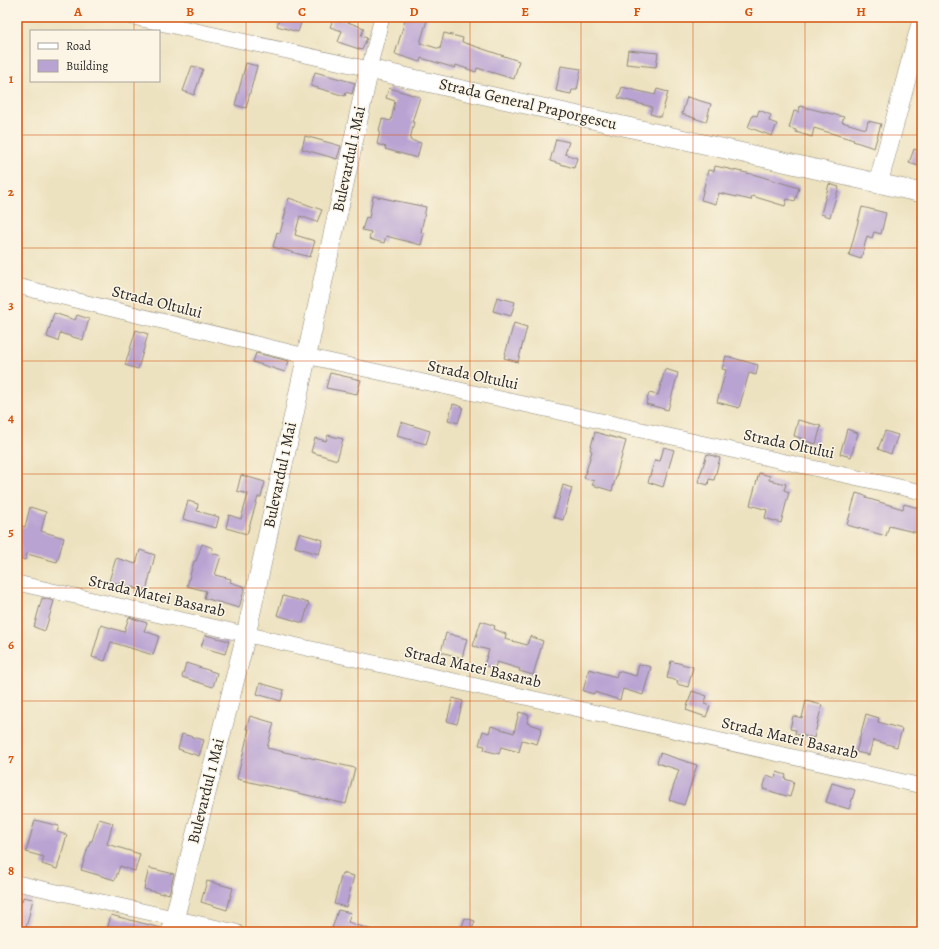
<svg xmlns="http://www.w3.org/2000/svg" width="939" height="949" font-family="Alegreya,serif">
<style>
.building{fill:#b9a3d3}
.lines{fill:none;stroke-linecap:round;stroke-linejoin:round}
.minor-casing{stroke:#8c8676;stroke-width:16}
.tertiary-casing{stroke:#8c8676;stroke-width:20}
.minor{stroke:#fff;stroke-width:15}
.tertiary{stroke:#fff;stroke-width:19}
.grid{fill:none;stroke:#d5540f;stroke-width:1;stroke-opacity:0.55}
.labels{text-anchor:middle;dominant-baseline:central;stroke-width:3;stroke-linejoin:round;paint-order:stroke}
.street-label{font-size:16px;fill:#2b2b2b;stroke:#fcf5e5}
.neatline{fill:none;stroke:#d5540f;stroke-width:1.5}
.grid-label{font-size:13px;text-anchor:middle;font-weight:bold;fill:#d5540f}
</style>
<rect width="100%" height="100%" fill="#fcf5e5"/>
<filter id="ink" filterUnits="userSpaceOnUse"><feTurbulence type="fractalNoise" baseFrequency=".025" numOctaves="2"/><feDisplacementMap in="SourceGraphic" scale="8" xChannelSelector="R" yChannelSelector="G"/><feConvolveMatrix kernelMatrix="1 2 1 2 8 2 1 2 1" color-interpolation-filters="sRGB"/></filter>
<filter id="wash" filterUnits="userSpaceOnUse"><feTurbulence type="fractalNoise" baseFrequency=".012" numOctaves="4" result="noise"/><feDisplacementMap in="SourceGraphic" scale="16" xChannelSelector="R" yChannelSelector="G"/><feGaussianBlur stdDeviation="0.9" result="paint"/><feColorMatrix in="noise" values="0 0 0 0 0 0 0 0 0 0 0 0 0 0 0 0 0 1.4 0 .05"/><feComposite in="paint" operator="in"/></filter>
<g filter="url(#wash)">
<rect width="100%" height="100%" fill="#ede2c0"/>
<g id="blocks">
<path class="building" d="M280,17H292L302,20L298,32L277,26Z
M334,17L364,28L361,36L367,38L362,50L338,42L342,31L330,27Z
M406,17H428L420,43L440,49L444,33L463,38L462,42L519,61L514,79L477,68L476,72L456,65L455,68L421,58L420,62L395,54Z
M628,50L658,53L656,67L626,64Z
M246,63L257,66L246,108L235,105Z
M192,66L203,69L194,95L183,91Z
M561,66L581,69L577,90H572L571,94L556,91Z
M315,72L355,83L352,94L346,92L345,96L311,86Z
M622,87L655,95L657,89L668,92L661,117L650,114L652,107L618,98Z
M389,88L420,97L412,122H414L410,140L421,143L417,158L385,149L386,147L377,144L380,131L379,130L382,119L391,121L395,101L386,98Z
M687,97L711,104L706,122L682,114Z
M800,106L844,117L842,122L866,129L868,121L881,124L874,148L853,141L854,140L814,128L812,137L796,132V130L789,128L794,111L799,112Z
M759,110L771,115L769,121L777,124L772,136L748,127L753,115L757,116Z
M305,136L341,146L337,159L302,149Z
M556,139L569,142L565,154L577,158L574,168L550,161Z
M914,149L922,152V167L909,163Z
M715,166L756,175L799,188L795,201L787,199L785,206L752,196L751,200L719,193L716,204L701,200L708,170L714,171Z
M829,184L839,187L830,217L821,214Z
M373,196L426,207L421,232L424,233L421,245L386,236L384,243L369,239L371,232L362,230L366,217L369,218Z
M289,198L322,210L317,222L300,216L295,235L315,241L310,257L273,247L277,232L280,233L286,211H285Z
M862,207L886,213L881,234L874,232L872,238L867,236L861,259L849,255Z
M497,297L515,302L511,316L493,311Z
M54,313L75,320L77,315L89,319L83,340L60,333L58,341L47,337Z
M514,323L527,327L518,362L504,358Z
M136,330L148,334L138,369L125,365Z
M256,353L289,361L285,372L253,362Z
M726,356L758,365L756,375L749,373L739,408L717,402L726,370L722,369Z
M665,369L678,373L668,410L646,404L649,393L658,395Z
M330,373L361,380L357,394L326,388Z
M453,404L463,407L458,423L448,420Z
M798,420L821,426L816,444L801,440V438L794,436Z
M401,422L430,431L426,444L397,436Z
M847,429L858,433L851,457L840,454Z
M885,431L898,435L891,454L878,449Z
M595,432L626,441L612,491L592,485L594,481L584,478L592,451L590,450Z
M328,435L343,439L337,460L311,452L315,438L326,441Z
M664,447L674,450L663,487L648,482L655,460L660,461Z
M707,454L720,458L714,480L709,479L708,485L698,482Z
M759,473L770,476L769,480L786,484L784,490L789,492L781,523L765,518L767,510L750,505Z
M241,475L265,482L261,497H258L247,534L226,528L229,515L241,519L248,494L237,491Z
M563,485L572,488L563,520L554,517Z
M856,493L866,496V498L903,509L904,504L922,509V534L889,526L886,536L847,525Z
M188,501L198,504L197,511L219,517L216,528L183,519Z
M30,507L46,512L41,531L64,538L57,562L27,554L25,560L17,558V524L25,527Z
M299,533L323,540L319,554L295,547Z
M202,544L213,548L212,553L221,556L215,575L231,579L230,582L245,587L239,608L204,598L206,591L187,586L194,561H196Z
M140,550L155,555L146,591L109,581L116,558L136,564Z
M283,596L309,603L303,623L277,615Z
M42,598L54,601L45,631L34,627Z
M129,617L147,623L144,631L159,636L153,655L111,642L105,661L92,657L101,625L124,632Z
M481,621L495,626L494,629L506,634L505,639L527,645L530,636L543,641L533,675L519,671L520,669L497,662L494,669L484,665L489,650L473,646Z
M446,633L467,639L462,658L441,652Z
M205,635L229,641L225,654L201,647Z
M671,661L693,667L688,687L677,684L678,681L667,678Z
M186,663L217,673L213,687L182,677Z
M639,664L651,667L643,695L623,689L620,700L594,692V694L583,691L589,669L616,677L618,671L636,676Z
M260,683L284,690L281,701L257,694Z
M692,691L707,696L704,704L710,706L706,717L686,710Z
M453,698L463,701L457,724L447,721Z
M806,701L822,705L814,738L795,734L796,730L790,729L793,716L802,718Z
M519,712L529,715L527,723L542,728L537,744L522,740L519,752L501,747L499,754L484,750L485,746L479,745L483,731L489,733L491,726L514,733Z
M866,714L879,718L878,722L902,729L897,747L873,740L869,755L856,752Z
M250,716L274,723L267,748L355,768L346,804L237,779L249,729H246Z
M182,734L204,740L199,756L178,749Z
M660,753L697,765L684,805L669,800L679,770L657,763Z
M777,772L786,775L785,779L794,782L790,797L763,789L767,775L775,778Z
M832,783L855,790L849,809L826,802Z
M99,819L113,823L107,844L140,854L135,871L120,866L115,880L81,870L90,841H92Z
M35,820L59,826L57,832L67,835L57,869L42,864L44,857L26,852Z
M149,868L174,874L169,894L163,892V894L144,889Z
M342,873L354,876L346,907L334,904Z
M207,881L233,888L227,910L201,902Z
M23,897L33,899L25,932H17V900L22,902Z
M338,910L351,913L348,922L372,930V932H331Z
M111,915L161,928L160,932H115L107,930Z
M465,918L475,921L471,932H460Z"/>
</g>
</g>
<g filter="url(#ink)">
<use href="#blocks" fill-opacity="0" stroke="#8c8676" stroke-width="1"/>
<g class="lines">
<defs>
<path id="minor" d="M133,17L369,69L382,17
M17,286L306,356L922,492
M17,583L922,786
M17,883L236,932"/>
<path id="tertiary" d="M878,184L922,20
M171,932L246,635L369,69L922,193"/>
</defs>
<use href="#minor" class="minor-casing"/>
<use href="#tertiary" class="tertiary-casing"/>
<use href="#minor" class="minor"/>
<use href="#tertiary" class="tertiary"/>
</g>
</g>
<path class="grid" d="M134,17V31M246,17V932M358,17V932M470,17V932M581,17V932M693,17V932M805,17V932M134,81V932M17,135H922M17,248H922M17,361H922M17,474H922M17,588H922M17,701H922M17,814H922"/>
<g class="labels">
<g class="street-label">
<text transform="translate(528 104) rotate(13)">Strada General Praporgescu</text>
<text transform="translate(349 159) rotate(-78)">Bulevardul 1 Mai</text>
<text transform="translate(157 302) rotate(14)">Strada Oltului</text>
<text transform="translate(473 375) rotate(12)">Strada Oltului</text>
<text transform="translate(789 444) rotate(12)">Strada Oltului</text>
<text transform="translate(280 475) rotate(-78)">Bulevardul 1 Mai</text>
<text transform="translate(157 596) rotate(13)">Strada Matei Basarab</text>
<text transform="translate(473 667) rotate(13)">Strada Matei Basarab</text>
<text transform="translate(790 738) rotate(13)">Strada Matei Basarab</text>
<text transform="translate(206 791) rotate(-76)">Bulevardul 1 Mai</text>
</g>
</g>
<rect width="939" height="949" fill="none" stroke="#fcf5e5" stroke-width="44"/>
<rect x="30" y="30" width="130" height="52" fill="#fcf5e5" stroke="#a8a49b"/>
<rect x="38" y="43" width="20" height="6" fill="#ffffff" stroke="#a8a49b"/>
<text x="66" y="50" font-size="12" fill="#2b2b2b">Road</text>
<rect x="38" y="60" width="20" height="12" fill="#b9a3d3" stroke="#a8a49b"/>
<text x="66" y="70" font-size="12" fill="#2b2b2b">Building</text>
<rect x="22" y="22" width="895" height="905" class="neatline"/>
<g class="grid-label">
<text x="78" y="16">A</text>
<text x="190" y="16">B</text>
<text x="302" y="16">C</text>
<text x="414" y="16">D</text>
<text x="525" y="16">E</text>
<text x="637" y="16">F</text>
<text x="749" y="16">G</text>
<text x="861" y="16">H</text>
<text x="11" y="83">1</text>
<text x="11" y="196">2</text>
<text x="11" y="309">3</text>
<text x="11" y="422">4</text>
<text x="11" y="536">5</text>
<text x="11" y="649">6</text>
<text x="11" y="762">7</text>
<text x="11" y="875">8</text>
</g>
</svg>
